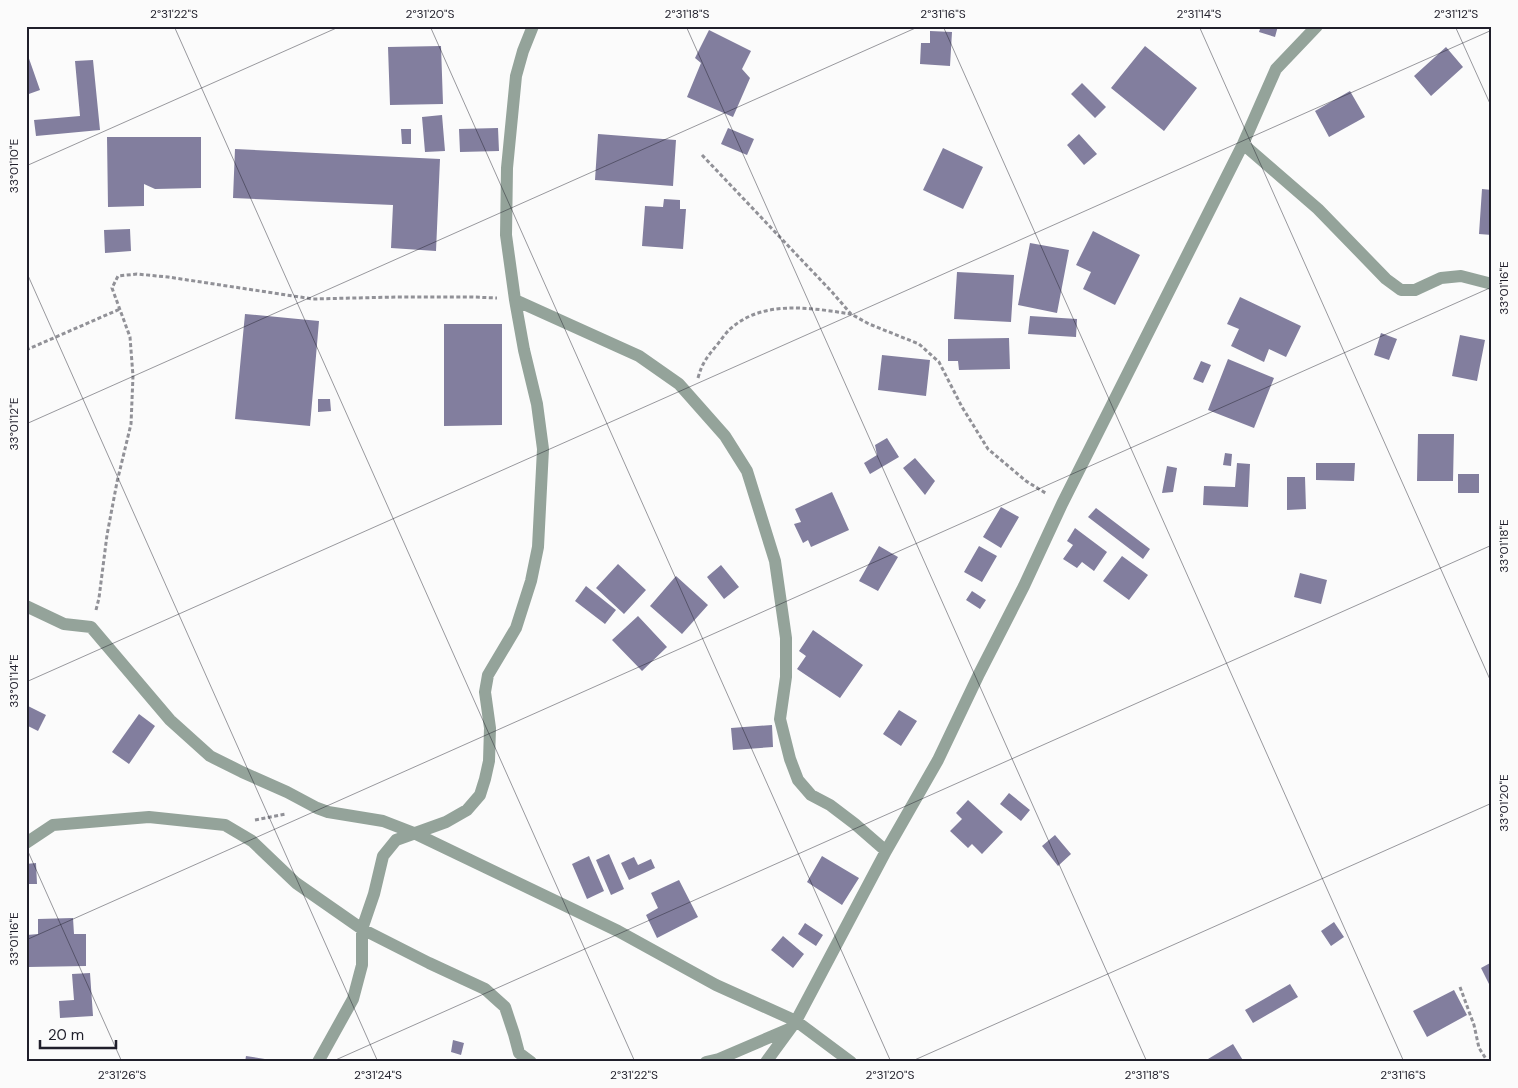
<svg xmlns="http://www.w3.org/2000/svg" width="1518" height="1088" font-family="'DM Sans',sans-serif">
<style>
.building{fill:#827e9e}
.lines{fill:none;stroke-linecap:round;stroke-linejoin:round}
.path{stroke:#919197;stroke-width:3;stroke-dasharray:4 2.5;stroke-linecap:butt}
.minor{stroke:#94a39a;stroke-width:12}
.ticks{fill:none;stroke:#201f2b;stroke-width:1;stroke-opacity:0.45}
.neatline{fill:none;stroke:#201f2b;stroke-width:2}
.ticks-label{font-size:12px;text-anchor:middle;fill:#201f2b}
</style>
<rect width="100%" height="100%" fill="#fbfbfb"/>
<path class="building" d="M1261,26H1278L1275,37L1259,32Z
M709,30L751,51L742,69L750,78L733,117L687,97L701,63L695,58Z
M930,31L952,32L950,66L920,64L921,43H930Z
M441,46L443,104L390,105L388,47Z
M1145,46L1197,88L1164,131L1111,88Z
M1446,47L1463,67L1431,96L1414,76Z
M26,50L40,90L26,95Z
M93,60L100,130L36,136L34,120L80,116L75,61Z
M1082,83L1106,107L1095,118L1071,94Z
M1350,91L1365,117L1329,137L1315,111Z
M442,115L445,151L425,152L422,117Z
M498,128L499,151L460,152L459,129Z
M728,128L754,139L747,155L721,144Z
M401,129H411V144H402Z
M598,134L676,140L673,186L595,180Z
M1079,134L1097,154L1084,165L1067,145Z
M107,137H201V188L155,189L144,184V206L108,207Z
M943,148L983,167L963,209L923,190Z
M235,149L440,159L436,251L391,248L393,205L233,198Z
M1482,189L1492,190V235L1479,234Z
M664,199L680,200V209H686L683,249L642,246L645,206L663,207Z
M130,229L131,251L105,253L104,230Z
M1093,231L1140,255L1115,305L1083,289L1091,272L1076,265Z
M1030,243L1069,250L1057,313L1018,305Z
M957,272L1014,275L1011,322L954,319Z
M1240,297L1301,326L1286,357L1269,349L1264,362L1231,346L1239,329L1227,324Z
M245,314L319,321L310,426L235,419Z
M1030,316L1077,319L1076,337L1028,334Z
M444,324H502V425L444,426Z
M1381,333L1397,339L1389,360L1374,355Z
M1460,335L1485,340L1477,381L1452,376Z
M1009,338L1010,369L959,370L958,361H948V339Z
M882,355L930,360L926,396L878,390Z
M1228,359L1274,378L1254,428L1208,410Z
M1201,361L1211,365L1203,383L1193,379Z
M318,399H330L331,411L318,412Z
M1418,434H1454L1453,481H1417Z
M887,438L899,457L870,474L864,463L877,455L875,445Z
M1225,453L1232,454L1231,466L1223,465Z
M915,458L935,481L925,495L903,468Z
M1237,463L1250,464L1248,507L1203,505L1204,486L1235,487Z
M1316,463H1355L1354,481L1316,480Z
M1167,466L1177,468L1173,492L1162,493Z
M1458,474H1479V493H1458Z
M1287,477H1305L1306,509L1287,510Z
M832,492L849,530L811,547L808,540L803,543L794,524L801,522L795,509Z
M1001,507L1019,517L1001,548L983,537Z
M1096,508L1150,549L1143,559L1088,517Z
M1075,528L1107,552L1094,571L1082,562L1077,568L1063,559L1073,545L1067,541Z
M879,546L898,557L878,591L859,581Z
M979,546L997,556L982,582L964,572Z
M1122,556L1148,575L1129,600L1103,581Z
M618,564L646,590L624,614L596,588Z
M721,565L739,587L724,599L707,577Z
M1300,573L1327,580L1321,604L1294,597Z
M676,576L708,605L682,634L650,606Z
M586,586L616,610L605,624L575,601Z
M972,591L986,600L980,609L966,600Z
M638,616L667,647L642,671L612,640Z
M813,630L863,665L840,698L797,669L806,656L799,651Z
M26,705L46,715L38,731L26,725Z
M899,710L917,721L901,746L883,734Z
M139,714L155,726L129,764L112,752Z
M772,725L773,747L733,750L731,728Z
M1009,793L1030,810L1021,821L1000,804Z
M968,800L1003,832L982,854L972,844L968,848L950,831L962,819L956,813Z
M1055,835L1071,854L1058,866L1042,846Z
M609,854L624,889L611,895L596,860Z
M589,856L604,891L587,899L572,864Z
M822,856L859,878L842,905L807,882Z
M634,857L638,865L651,859L655,868L629,880L621,863Z
M36,863L37,884H26V864Z
M679,880L698,917L657,938L646,915L658,908L651,893Z
M73,918L74,934H86V966L28,967L27,935L38,934V919Z
M1334,922L1344,937L1331,946L1321,931Z
M805,923L823,935L816,946L798,934Z
M783,936L804,954L793,968L771,950Z
M1492,962V990L1481,968Z
M90,973L93,1016L60,1018L59,1001L74,1000L72,974Z
M1290,984L1298,997L1253,1023L1245,1010Z
M1454,990L1467,1015L1427,1037L1413,1011Z
M453,1040L464,1043L461,1055L451,1052Z
M1233,1044L1244,1062H1203Z
M246,1056L277,1061V1062H245Z"/>
<g class="lines">
<path class="path" d="M702,155L832,292L851,314L869,324L919,344L939,362L962,407L988,449L1026,481L1047,494
M26,350L120,309
M698,378C702,363 707,357 717,345C721,340 725,334 729,330C762,299 811,308 851,314
M96,610L99,598L107,535L117,482L131,424L133,376L130,337L112,288L118,276L137,274L168,277L313,299L397,297H473L497,298
M255,820L286,814
M1460,987L1474,1025L1479,1048L1488,1062"/>
<path class="minor" d="M1243,144L1318,209L1386,279L1401,290H1415L1441,278L1461,276L1492,284
M515,300L639,356L679,384L725,436L747,471L775,561L786,638V677L780,719L790,759L798,780L811,795L830,805L855,824L886,851
M26,606L64,624L91,627L170,720L210,756L242,772L287,792L317,808L328,812L383,821L414,833L618,931L716,985L796,1021L851,1062
M26,843L53,825L149,817L225,825L252,841L296,883L362,929L429,963L485,989L505,1007L514,1034L519,1053L531,1062
M318,1062L353,999L362,965V929L374,894L383,856L396,840L446,822L467,810L480,795L485,779L489,761L490,728L485,692L488,675L516,628L531,581L538,547L543,449L537,404L524,350L515,300L506,235L507,168L516,76L523,51L533,26
M706,1062L719,1059L789,1029
M766,1062L796,1021L886,851L938,760L979,674L1024,586L1062,504L1243,144L1276,69L1317,26"/>
</g>
<path class="ticks" d="M174,26L635,1062M430,26L891,1062M686,26L1147,1062M943,26L1404,1062M1199,26L1492,684M1455,26L1492,108M26,166L341,26M26,271L378,1062M26,424L920,26M26,682L1492,30M26,847L122,1062M26,940L1492,287M331,1062L1492,545M910,1062L1492,803M1489,1062L1492,1061"/>
<rect width="1518" height="1088" fill="none" stroke="#fbfbfb" stroke-width="55"/>
<path d="M40 1040v8h76v-8" fill="none" stroke="#201f2b" stroke-width="2.5"/>
<text x="48" y="1040" font-size="15" fill="#201f2b" stroke="#fbfbfb" stroke-width="4" paint-order="stroke">20 m</text>
<rect x="28" y="28" width="1462" height="1032" class="neatline"/>
<g class="ticks-label">
<text x="174" y="18">2°31'22"S</text>
<text x="430" y="18">2°31'20"S</text>
<text x="687" y="18">2°31'18"S</text>
<text x="943" y="18">2°31'16"S</text>
<text x="1199" y="18">2°31'14"S</text>
<text x="1456" y="18">2°31'12"S</text>
<text transform="translate(14 166) rotate(-90)" y="4">33°01'10"E</text>
<text transform="translate(1504 288) rotate(-90)" y="4">33°01'16"E</text>
<text transform="translate(14 424) rotate(-90)" y="4">33°01'12"E</text>
<text transform="translate(1504 546) rotate(-90)" y="4">33°01'18"E</text>
<text transform="translate(14 681) rotate(-90)" y="4">33°01'14"E</text>
<text transform="translate(1504 803) rotate(-90)" y="4">33°01'20"E</text>
<text transform="translate(14 939) rotate(-90)" y="4">33°01'16"E</text>
<text x="122" y="1079">2°31'26"S</text>
<text x="378" y="1079">2°31'24"S</text>
<text x="634" y="1079">2°31'22"S</text>
<text x="890" y="1079">2°31'20"S</text>
<text x="1147" y="1079">2°31'18"S</text>
<text x="1403" y="1079">2°31'16"S</text>
</g>
</svg>
